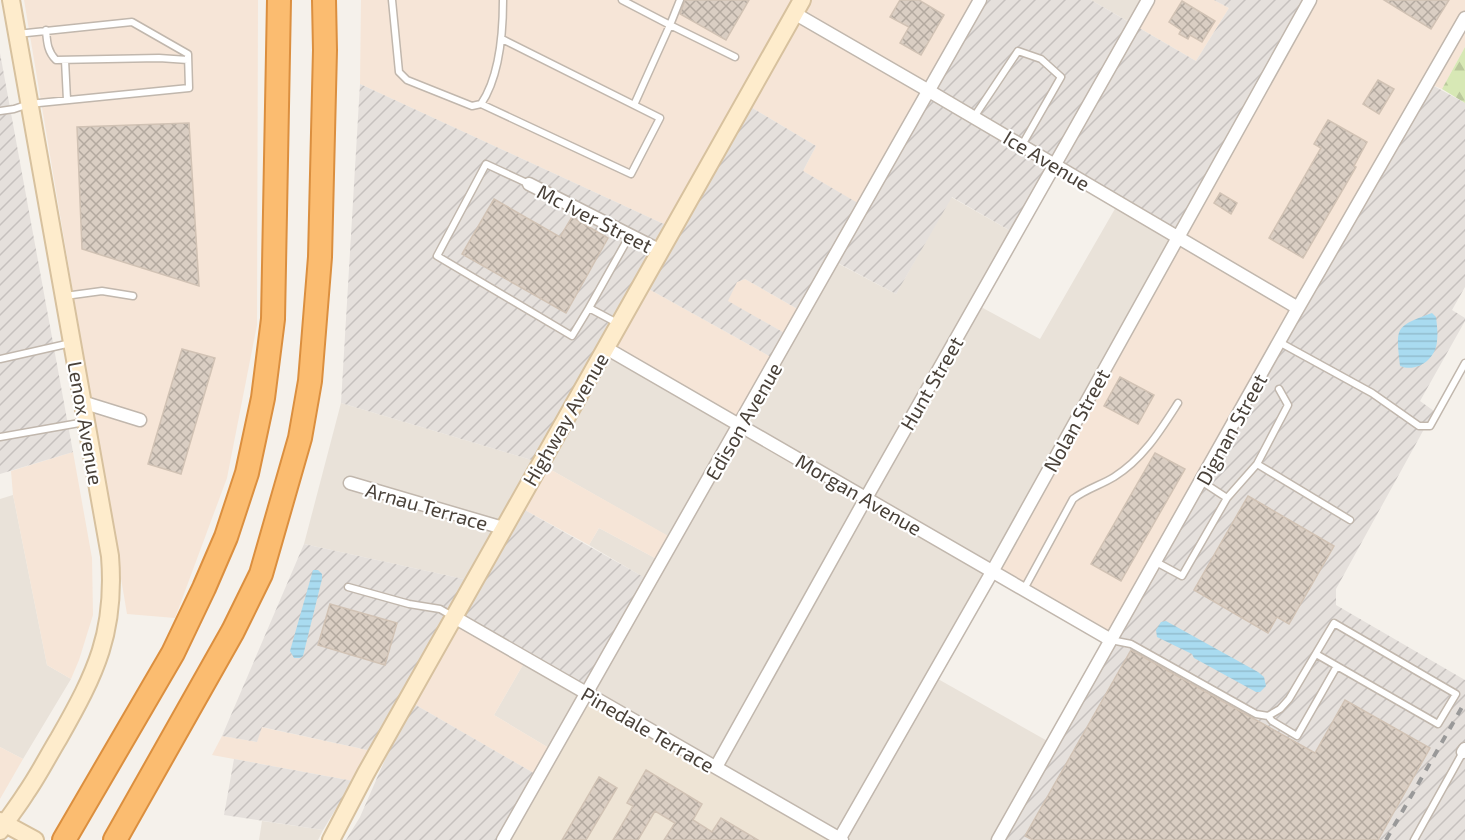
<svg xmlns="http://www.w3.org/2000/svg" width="1465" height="840" font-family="'Exo 2',sans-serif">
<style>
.residential{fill:#e9e2d9}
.commercial{fill:#f6e5d7}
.industrial{fill:url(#industrial-furrows)}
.education{fill:#eee4d5}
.forest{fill:url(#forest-firs)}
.water{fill:url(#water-rules)}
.building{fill:url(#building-cross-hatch);stroke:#d1c2b4;stroke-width:1.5}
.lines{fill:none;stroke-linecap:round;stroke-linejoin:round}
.lane-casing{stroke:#c1b7ad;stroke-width:9}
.street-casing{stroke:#c1b7ad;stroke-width:15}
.secondary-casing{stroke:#d7c19e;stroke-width:20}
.highway-casing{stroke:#db8f3f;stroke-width:26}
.lane{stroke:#fff;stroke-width:6}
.street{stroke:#fff;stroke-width:12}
.secondary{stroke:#feeccc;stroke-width:16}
.highway{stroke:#fbbc70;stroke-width:22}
.rail{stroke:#999;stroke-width:4;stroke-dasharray:8 8;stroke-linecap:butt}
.labels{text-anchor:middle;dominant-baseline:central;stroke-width:4.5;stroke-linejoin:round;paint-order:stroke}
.street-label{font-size:20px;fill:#494139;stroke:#fff}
</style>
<defs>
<pattern id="industrial-furrows" width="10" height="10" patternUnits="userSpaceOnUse" patternTransform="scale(1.5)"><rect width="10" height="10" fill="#e5e0dc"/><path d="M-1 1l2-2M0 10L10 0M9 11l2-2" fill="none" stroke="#c6c1be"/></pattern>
<pattern id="forest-firs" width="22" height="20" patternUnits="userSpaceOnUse" patternTransform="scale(1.5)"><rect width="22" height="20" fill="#d7e8b5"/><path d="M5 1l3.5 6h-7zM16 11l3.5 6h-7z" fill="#bac89c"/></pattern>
<pattern id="water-rules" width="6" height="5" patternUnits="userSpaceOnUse" patternTransform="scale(1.5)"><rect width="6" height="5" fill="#a9dbf0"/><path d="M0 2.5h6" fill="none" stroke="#93bdcf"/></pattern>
<pattern id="building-cross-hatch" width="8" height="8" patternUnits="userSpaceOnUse" patternTransform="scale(1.5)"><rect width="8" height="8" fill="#dacec3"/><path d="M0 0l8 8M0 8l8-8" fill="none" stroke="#b3a99f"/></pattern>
</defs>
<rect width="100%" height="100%" fill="#f5f1eb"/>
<path class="residential" d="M1091,0H1151L1136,26Z
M951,197L1021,237L981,307L1040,339L1116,207L1179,244L1000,570L938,679L1058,747L1005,840H831L589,701L559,754L494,715L524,663L589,701L655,584L589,545L599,528L666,564L678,542L546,467L614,345L747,422L837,263L896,294Z
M341,403L535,461L468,580L304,544Z
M13,495L47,665L71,679L23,759L0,747V499Z
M262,821L323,830L318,840H259Z"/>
<path class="commercial" d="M24,0H258L257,325L227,478L175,618L127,614Z
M361,0H793L668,226L360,84Z
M809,0H987L867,209L803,171L816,146L749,106Z
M1151,0H1214L1229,8L1196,61L1136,26Z
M1314,0H1465V47L1442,89L1432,85L1120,637L1000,570Z
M745,279L808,315L795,339L727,301L737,282Z
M647,288L782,363L747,422L614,345Z
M73,452L92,558L93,615L79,660L71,679L47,665L13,495L11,471Z
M546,467L679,542L666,564L599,528L589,545L523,509Z
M457,627L524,663L494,715L559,754L544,779L414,704Z
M261,727L372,751L353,781L212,755L222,736L257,742Z
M0,747L23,759L0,799Z"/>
<path class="industrial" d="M987,0H1091L1196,61L1229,8L1214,0H1314L1179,244L1058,173L1021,237L952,197L896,294L838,263L808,315L745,279L737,282L728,301L795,339L782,363L647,288L749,106L816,146L803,171L868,209Z
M0,53L73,452L0,474Z
M360,84L668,226L535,461L341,403Z
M1432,85L1465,103V287L1452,310L1465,318V321L1420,401L1434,411L1336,589V605L1465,680V840H1005Z
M523,509L656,584L589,701L457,627Z
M304,544L468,580L372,751L262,727L257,742L222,736Z
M414,704L544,779L509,840H346L360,817L394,739Z
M234,759L353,781L323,830L224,815Z"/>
<path class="education" d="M589,701L831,840H509Z"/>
<path class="forest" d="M1465,47V103L1442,89Z"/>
<path class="water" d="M1432,313L1436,317C1437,325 1438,333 1437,341C1436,359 1417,373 1400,366C1396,327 1394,327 1432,313Z
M313,570H318L322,574V579L303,656L300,658H294L290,651Z
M1166,621L1258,672L1264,677L1266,686L1260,692H1256L1194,658L1192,654L1157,637L1156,630L1161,622Z"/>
<path class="building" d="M685,0H749L726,40L680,14Z
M900,0H919L944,15L921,55L900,43L909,27L890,17Z
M1384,0H1449L1431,29Z
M1182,1L1215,21L1202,42L1190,35L1188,39L1179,34L1181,30L1169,22Z
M1378,80L1394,89L1379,114L1363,104Z
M1328,120L1367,142L1354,166L1356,167L1303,258L1269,238L1321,148L1314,144Z
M189,123L199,286L82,249L77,127Z
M1220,193L1237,203L1231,214L1214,203Z
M494,199L560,237L572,217L608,238L566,313L462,254Z
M182,349L215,358L181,474L148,464Z
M1120,377L1154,395L1138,424L1104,406Z
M1155,453L1185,469L1121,581L1091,564Z
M1248,496L1334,546L1289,624L1277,617L1268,633L1194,590Z
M330,604L397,623L385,665L318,645Z
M1131,650L1315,753L1345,700L1430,748L1378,840H1033L1025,836Z
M646,770L702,804L693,820L712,832L721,818L758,840H664L675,823L655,811L638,840H613L633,806L627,803Z
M599,777L617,788L586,840H562Z"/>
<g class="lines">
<defs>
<path id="lane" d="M392,0L399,72L407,80L472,106L481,104C500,76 503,33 503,0
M622,0L670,25L680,0
M46,30C47,41 47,51 56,60L159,58L188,60
M65,60L67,100
M481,104L631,174L660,118L502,39
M634,105L670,25L735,57
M0,111L14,109L29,104L189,88L188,54L132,22L17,34
M974,117L1018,51L1041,59L1061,77L1022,145
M529,184L486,164L437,256L572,336L589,308L619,324
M65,296L102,291L133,296
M589,308L630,235
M1279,342L1372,393L1419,426H1430L1465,363
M0,359L71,343
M0,437L85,422
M1257,464L1288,405L1279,389
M1227,498L1257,464L1350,520
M1156,562L1182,576L1227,498L1201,481
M348,587L409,604L440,609L454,617
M1024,589L1073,499C1086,489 1101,485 1114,477C1143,459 1160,431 1178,403
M1111,640L1131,644L1256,714L1268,716L1280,709L1289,699L1334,623L1456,694L1438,724L1316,654
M1268,716L1272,721L1297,736L1337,666
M1414,840L1463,752"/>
<path id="street" d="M794,13L929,91L1298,308
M529,184L661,251
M606,348L1111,640
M82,402L140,420
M350,483L503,528
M454,617L842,840
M1463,752L1465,749
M716,767L866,498L1148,0
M840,838L992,572L1310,0
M503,840L980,0
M998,840L1298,308L1465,18"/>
<path id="secondary" d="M0,821L35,840
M0,831C8,818 18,806 26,793C38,776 48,756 59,738C96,673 116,632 110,556L11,0
M331,840L366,773L802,0"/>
<path id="highway" d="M64,840L173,653L204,588L226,537L247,473L263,398L273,319L279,0
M115,840L233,631L261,574L300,438L310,381L320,257L325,50L324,0"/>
</defs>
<use href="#lane" class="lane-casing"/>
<use href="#street" class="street-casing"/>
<use href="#secondary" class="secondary-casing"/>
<use href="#highway" class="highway-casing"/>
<use href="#lane" class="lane"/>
<use href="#street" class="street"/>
<use href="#secondary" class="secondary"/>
<use href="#highway" class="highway"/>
<path class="rail" d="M1386,840L1465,702"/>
</g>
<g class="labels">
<g class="street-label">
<text transform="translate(1047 160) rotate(31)">Ice Avenue</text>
<text transform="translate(595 218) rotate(27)">Mc Iver Street</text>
<text transform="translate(931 383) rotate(-60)">Hunt Street</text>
<text transform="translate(565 419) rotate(-60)">Highway Avenue</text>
<text transform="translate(1076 420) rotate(-61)">Nolan Street</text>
<text transform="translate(743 421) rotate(-60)">Edison Avenue</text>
<text transform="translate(86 423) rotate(80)">Lenox Avenue</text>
<text transform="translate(1231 429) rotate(-61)">Dignan Street</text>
<text transform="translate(859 494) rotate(30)">Morgan Avenue</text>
<text transform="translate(427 506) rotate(16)">Arnau Terrace</text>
<text transform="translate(648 729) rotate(30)">Pinedale Terrace</text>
</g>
</g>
</svg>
